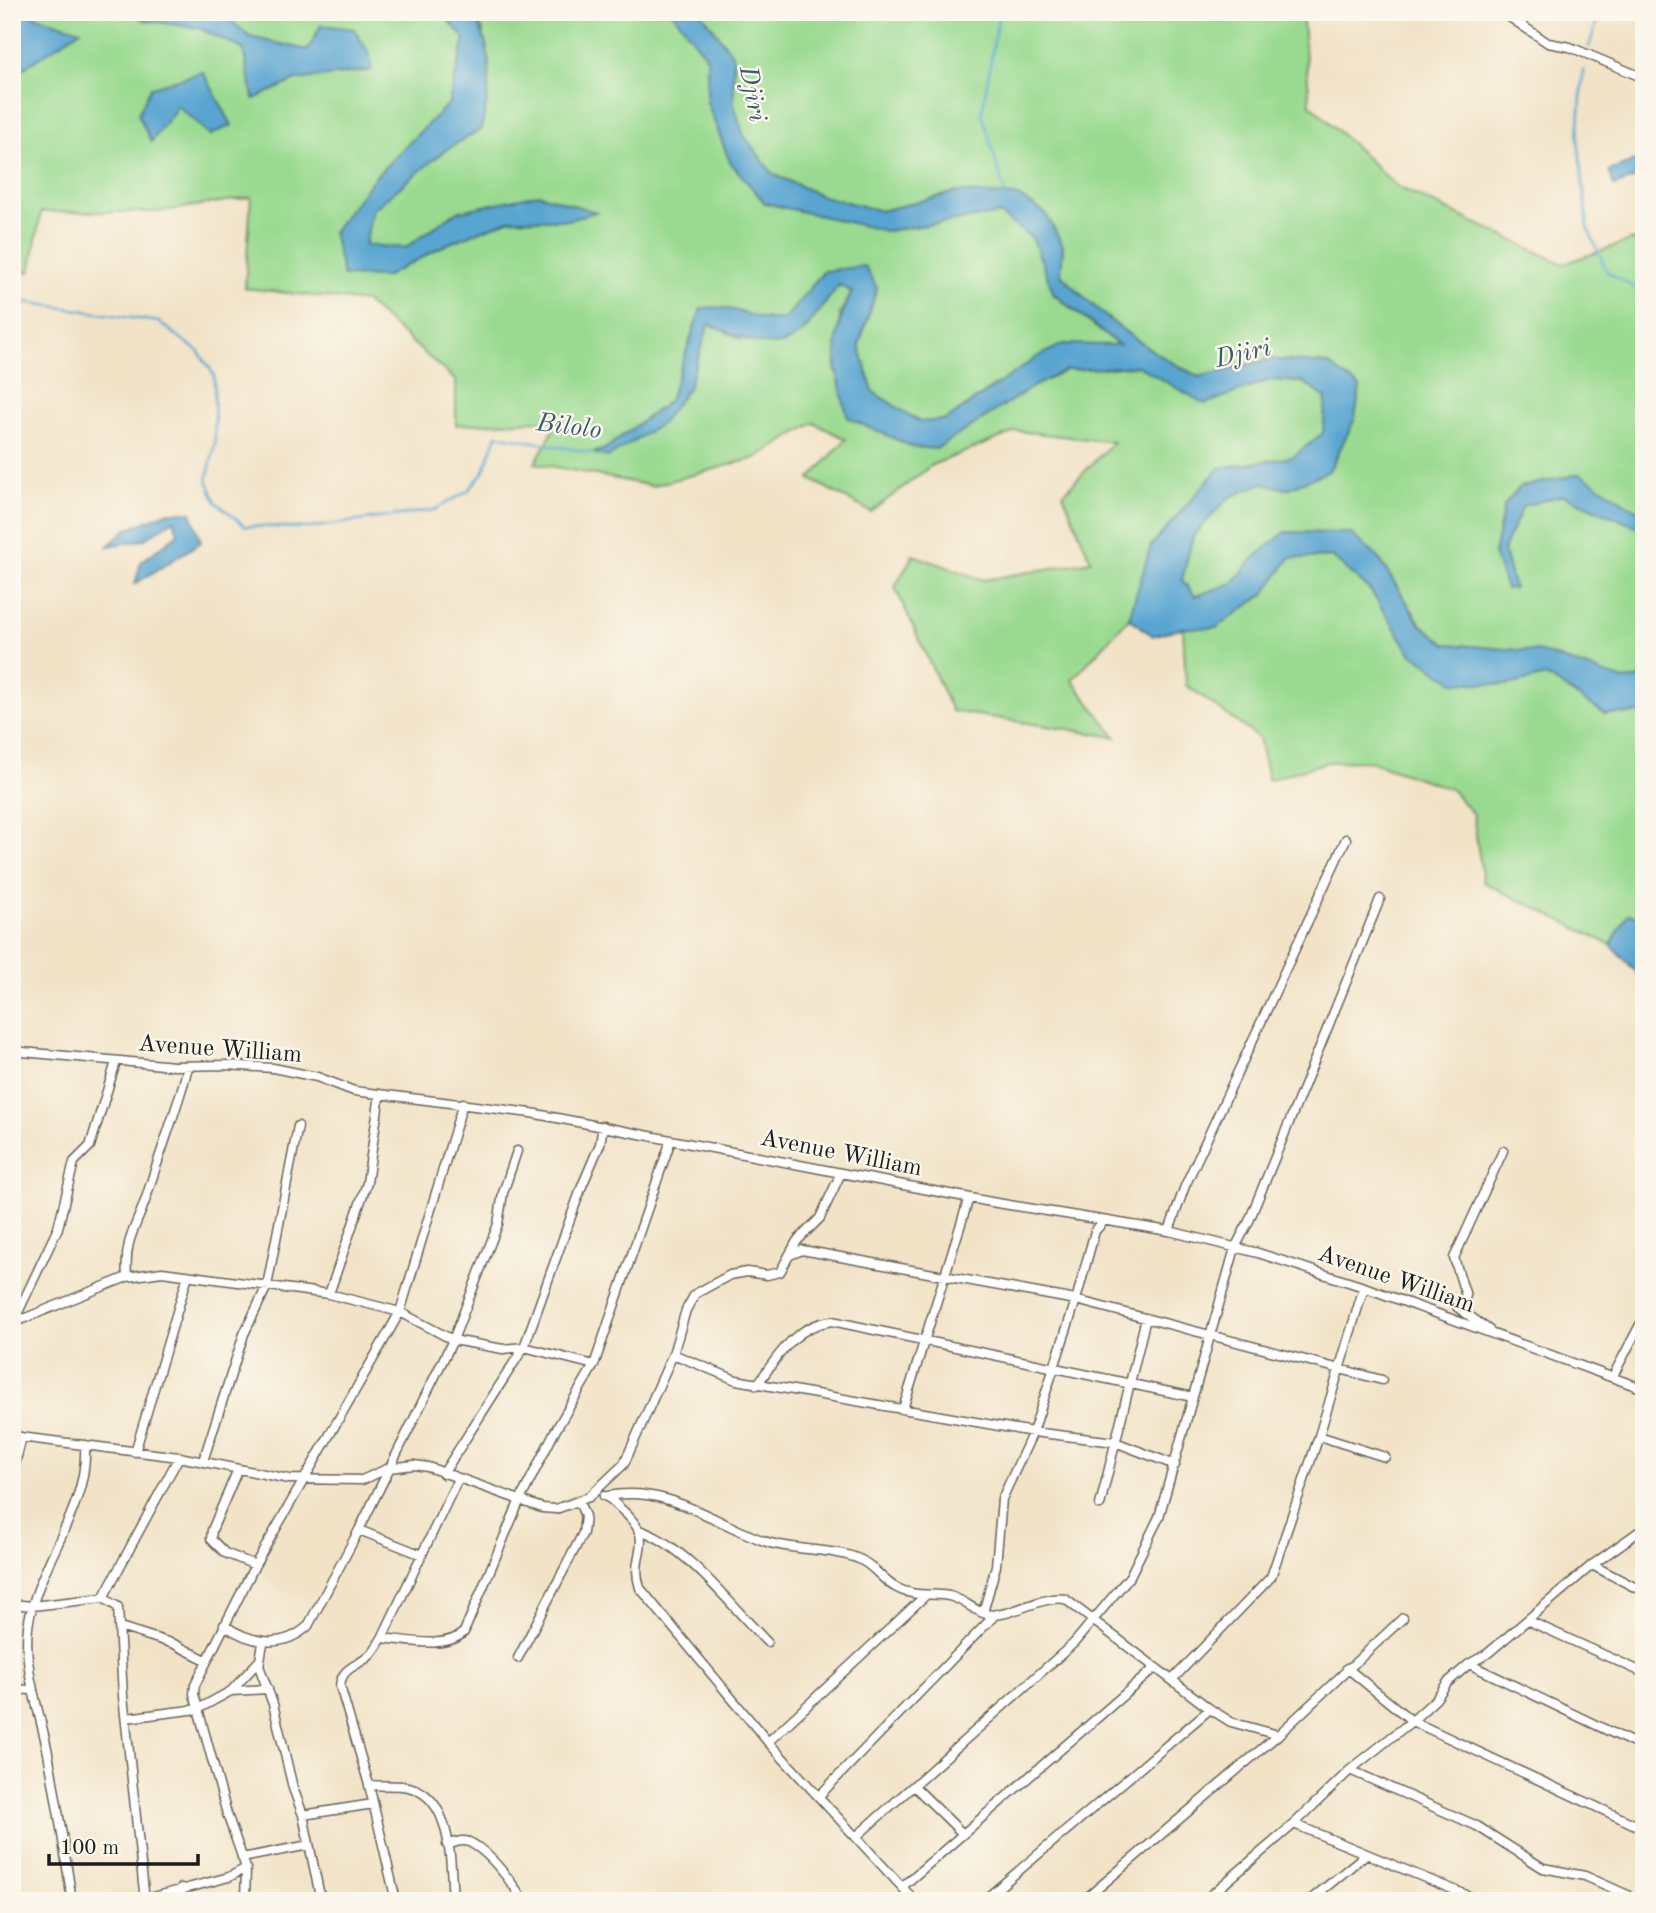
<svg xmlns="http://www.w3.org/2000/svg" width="1656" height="1913" font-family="'Old Standard TT',serif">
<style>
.green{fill:#9ada90;stroke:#5b7b56;stroke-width:2;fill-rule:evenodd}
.water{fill:#58a5d1;stroke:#3a6076;stroke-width:2}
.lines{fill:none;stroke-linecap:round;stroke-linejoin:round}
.stream{stroke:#58a5d1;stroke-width:2.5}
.street-casing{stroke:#676258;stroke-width:11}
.street{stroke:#fff;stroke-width:8}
.labels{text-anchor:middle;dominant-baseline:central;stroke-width:5;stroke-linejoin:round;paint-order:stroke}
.street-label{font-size:24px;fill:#1c1c1c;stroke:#fbf7ec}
.water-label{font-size:26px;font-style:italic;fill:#375a6d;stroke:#fbf7ec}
</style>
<rect width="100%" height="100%" fill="#fbf7ec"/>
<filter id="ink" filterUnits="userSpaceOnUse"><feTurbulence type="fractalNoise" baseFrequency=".0143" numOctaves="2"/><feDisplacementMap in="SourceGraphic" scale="14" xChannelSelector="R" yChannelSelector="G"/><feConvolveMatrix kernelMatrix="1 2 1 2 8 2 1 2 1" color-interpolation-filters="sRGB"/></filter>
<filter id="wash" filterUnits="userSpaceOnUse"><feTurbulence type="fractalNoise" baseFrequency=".00686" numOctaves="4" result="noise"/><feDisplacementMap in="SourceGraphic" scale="28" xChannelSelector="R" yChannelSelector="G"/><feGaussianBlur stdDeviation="1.57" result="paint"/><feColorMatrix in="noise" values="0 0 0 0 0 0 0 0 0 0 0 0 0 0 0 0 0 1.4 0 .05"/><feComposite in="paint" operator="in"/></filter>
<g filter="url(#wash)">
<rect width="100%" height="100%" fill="#f2e3c7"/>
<path class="green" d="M22,12H130L144,20L199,28L243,49L253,98L296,80L372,70L250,37L221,12H441L465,39L449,103L375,177L333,232L385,277L447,244L511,219L569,220L456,212L405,248L365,245L372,210L444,151L482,129L483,29L470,12H672L707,57V102L730,162L886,231L1000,214L1033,239L1054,295L1119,346L997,384L946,420L920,422L873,392L859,345L877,288L824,271L785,319C752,323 733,302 701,309L669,401L605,449L594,452L608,456L688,388L709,323L740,339L804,332L839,285L852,292L840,313L835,371L936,449L1034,386L1066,370L1138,366L1205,404L1270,380L1303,382L1326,398L1323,433L1293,457L1219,468L1151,546L1129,618L1072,680L1116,737L952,711L895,587L913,555L984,580L1091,561L1063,494L1113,442L1017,431L932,465L871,512L810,479L846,439L814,423L755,458L652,486L535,463L559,420L456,425V381L366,302L245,288L251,197L157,212H41L30,272L12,269V76L80,30ZM203,73L210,135L178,106L151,142Z
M701,12H1302L1310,104L1396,186L1563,264L1632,240L1644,246V515L1580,474L1520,487L1494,554L1513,588L1503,549L1523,506L1563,495L1644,530V678L1623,680L1541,652L1446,644L1421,624L1378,557L1254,558L1233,583L1195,597L1182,580L1193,536L1228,498L1262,483L1288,489L1360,387L1270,359L1199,377C1149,352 1099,316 1061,274L1063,246L1046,214L1018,196L957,192L881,211L822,196L773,174L743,135L734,105L733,55Z
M1332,557L1370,590L1411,653L1507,685L1546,676L1605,714L1644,713V918L1628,914L1611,945L1483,882L1473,814L1451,789L1369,761L1327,762L1268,780L1259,738L1186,685L1183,628L1216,627L1264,594L1290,558Z"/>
<path class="water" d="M12,12H22L81,30L12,76Z
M130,12H221L250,37L308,50L321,25L354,29L369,53L372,70L296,80L254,99L243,49L199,28L144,20Z
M441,12H470C497,47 491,89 481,129L444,151L372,210L365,245L405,248L456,212L538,194L596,212L569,220L511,219L447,244L385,277L343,276L333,232L375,177L449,103L465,39Z
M672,12H701L733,55L734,105L743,134L773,174L822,196L881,211L957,192L1018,196L1046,214L1063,246L1061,274C1099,316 1149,352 1199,377L1270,359L1328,364L1360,387L1355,419L1329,471L1287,489L1262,483L1228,498L1193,536L1182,580L1195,596L1233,583L1254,558L1285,532L1350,533L1378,557L1420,624L1446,644L1541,652L1623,680L1644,678V713L1605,714L1546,676L1507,685L1453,682L1411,653L1370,590L1332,557L1290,558L1264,594L1216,628H1183L1153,636L1129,618L1151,546L1219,468L1293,457L1323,433L1326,398L1303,382L1270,380L1205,404L1138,366L1066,370L1034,386L936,449L913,447L848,418C835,372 828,337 852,292L839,285C788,351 790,360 709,324L688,388L661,424L608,457L592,453L605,449L669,401L701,309C733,302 752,323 785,319L824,271L865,266L877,288L859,345L873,392L920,422L946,420L1037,357L1063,344L1119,345L1054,294L1033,239L1000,214L886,231L765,203L730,162L707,102V57Z
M203,72L232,125L210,135L178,106L151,142L138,114L151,87Z
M1643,158L1644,175L1614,186L1609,171Z
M1580,474L1644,515V530L1563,495L1523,506L1503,549L1514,588L1506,589L1494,554L1504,506L1520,487Z
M169,512H191L201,542L135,584L141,562L178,534L174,520L143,540L108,546L125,530Z
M1628,914L1644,918V980L1611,945Z"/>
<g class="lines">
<path class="stream" d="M999,12L982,113L1006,197
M1589,47L1600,12
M1583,70L1578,139L1588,228L1607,272L1644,293
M12,300L159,322L199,352L214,375L215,444L207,480L216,502L245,526L308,528L434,510L468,491L484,471L497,435L593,453"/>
</g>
</g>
<g filter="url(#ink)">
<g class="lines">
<defs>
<path id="street" d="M1502,12L1548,43L1570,47L1644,78
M12,1051L174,1066L227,1065L273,1068L317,1077L354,1091L531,1113L991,1202L1169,1231L1258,1253L1364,1287L1644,1389
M1169,1231L1185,1186L1346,839
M790,1255L802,1250L1076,1300L1382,1380
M127,1277C124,1237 136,1230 147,1195C160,1152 177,1110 188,1067
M329,1294L367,1183L380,1094
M13,1323L127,1277L162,1272L329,1294L400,1312L453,1340L503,1349L524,1347L594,1365
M12,1325L58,1228L74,1162L90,1146L116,1062
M1489,1330L1457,1307L1466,1296L1454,1258L1503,1151
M673,1354L736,1380L1033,1432L1115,1442L1175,1465
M1613,1376L1644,1317
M757,1385C778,1356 794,1326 832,1321L1193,1397
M903,1409L969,1198
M12,1436L179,1457L289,1479L362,1480L389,1468L414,1465L428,1467L542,1508L556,1509L589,1497L624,1464L673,1354L686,1310L695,1294L730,1275L747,1272L767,1275L780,1272L797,1241L820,1218L841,1173
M1319,1436L1385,1457
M135,1452L188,1275
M203,1461L244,1334L267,1286L298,1126
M238,1469L212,1530L211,1539L225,1553L255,1565
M443,1474L524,1347L582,1186L600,1144L603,1126
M12,1476L22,1437
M604,1496C611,1498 615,1504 621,1509C660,1543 628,1551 640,1588L768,1742L915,1901
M608,1496C667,1485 711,1521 764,1541C792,1551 833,1548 859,1559C874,1565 883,1582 897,1588C913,1597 933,1593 949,1596C962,1599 971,1608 983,1613C1005,1622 1037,1595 1065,1599L1210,1709L1231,1722L1278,1735
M1100,1505L1146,1318
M359,1530L422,1555
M639,1530C685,1544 733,1608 767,1642
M1592,1565L1644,1592
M103,1598L179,1457
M12,1604L32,1606L103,1598L118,1607L123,1696L145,1901
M983,1613L996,1566L1002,1499L1033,1432L1076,1300L1095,1231L1104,1221
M1529,1621L1644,1673
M224,1625C250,1643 282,1650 308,1626L359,1530L453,1340L498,1224L503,1193L517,1151
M120,1627L174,1644L206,1660
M382,1638L458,1479
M263,1643L259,1666L273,1704L293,1788L303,1815L321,1901
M518,1658L583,1533L585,1516L579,1502
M1469,1664L1644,1748
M1347,1668L1412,1721L1644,1829
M1173,1679L1271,1577L1319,1436L1364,1287
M12,1689L32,1690
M231,1691L259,1661
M126,1718L198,1709L231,1691L268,1689
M768,1742L926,1595
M1350,1770L1477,1826L1543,1868L1585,1876L1641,1901
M369,1785C380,1786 391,1785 402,1786C454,1791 450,1863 453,1901
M914,1786L962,1833
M820,1795L996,1614
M303,1815L373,1804
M1294,1824L1481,1901
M858,1835L1074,1643L1130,1576L1159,1517L1235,1248L1249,1221L1380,899
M447,1845C454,1843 461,1839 469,1842C489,1851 512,1883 524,1901
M242,1858L309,1845
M903,1886L1156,1667
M181,1888L183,1901
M142,1900L229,1877L246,1868
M72,1901C65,1851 57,1802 48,1753C40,1711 23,1671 28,1627C36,1565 89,1510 85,1445
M245,1901L246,1868L227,1814L194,1694L195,1685L255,1565L400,1312L463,1103
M396,1901L369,1785L340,1686C342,1667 356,1667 369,1656C375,1651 378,1644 382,1638C407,1640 446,1650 464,1632L519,1502L554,1433L594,1365L671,1140
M983,1901L1210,1709
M1083,1901L1278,1735L1403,1618
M1204,1901L1294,1824L1350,1770L1412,1721L1436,1699L1447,1683L1469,1664L1487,1654L1592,1565L1644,1528
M1309,1901L1365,1855"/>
</defs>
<use href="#street" class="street-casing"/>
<use href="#street" class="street"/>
</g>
</g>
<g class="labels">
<g class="street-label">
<text transform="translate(220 1050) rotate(4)">Avenue William</text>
<text transform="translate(841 1154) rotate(11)">Avenue William</text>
<text transform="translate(1396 1280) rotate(19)">Avenue William</text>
</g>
<g class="water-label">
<text transform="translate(752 94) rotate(79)">Djiri</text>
<text transform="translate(1243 354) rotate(-13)">Djiri</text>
<text transform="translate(569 427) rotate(7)">Bilolo</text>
</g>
</g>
<rect width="1656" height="1913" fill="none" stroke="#fbf7ec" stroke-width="42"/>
<path d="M49 1854v10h149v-10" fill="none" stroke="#1c1c1c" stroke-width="3.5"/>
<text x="60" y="1854" font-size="21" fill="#1c1c1c" stroke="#fbf7ec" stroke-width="5" paint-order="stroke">100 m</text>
</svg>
